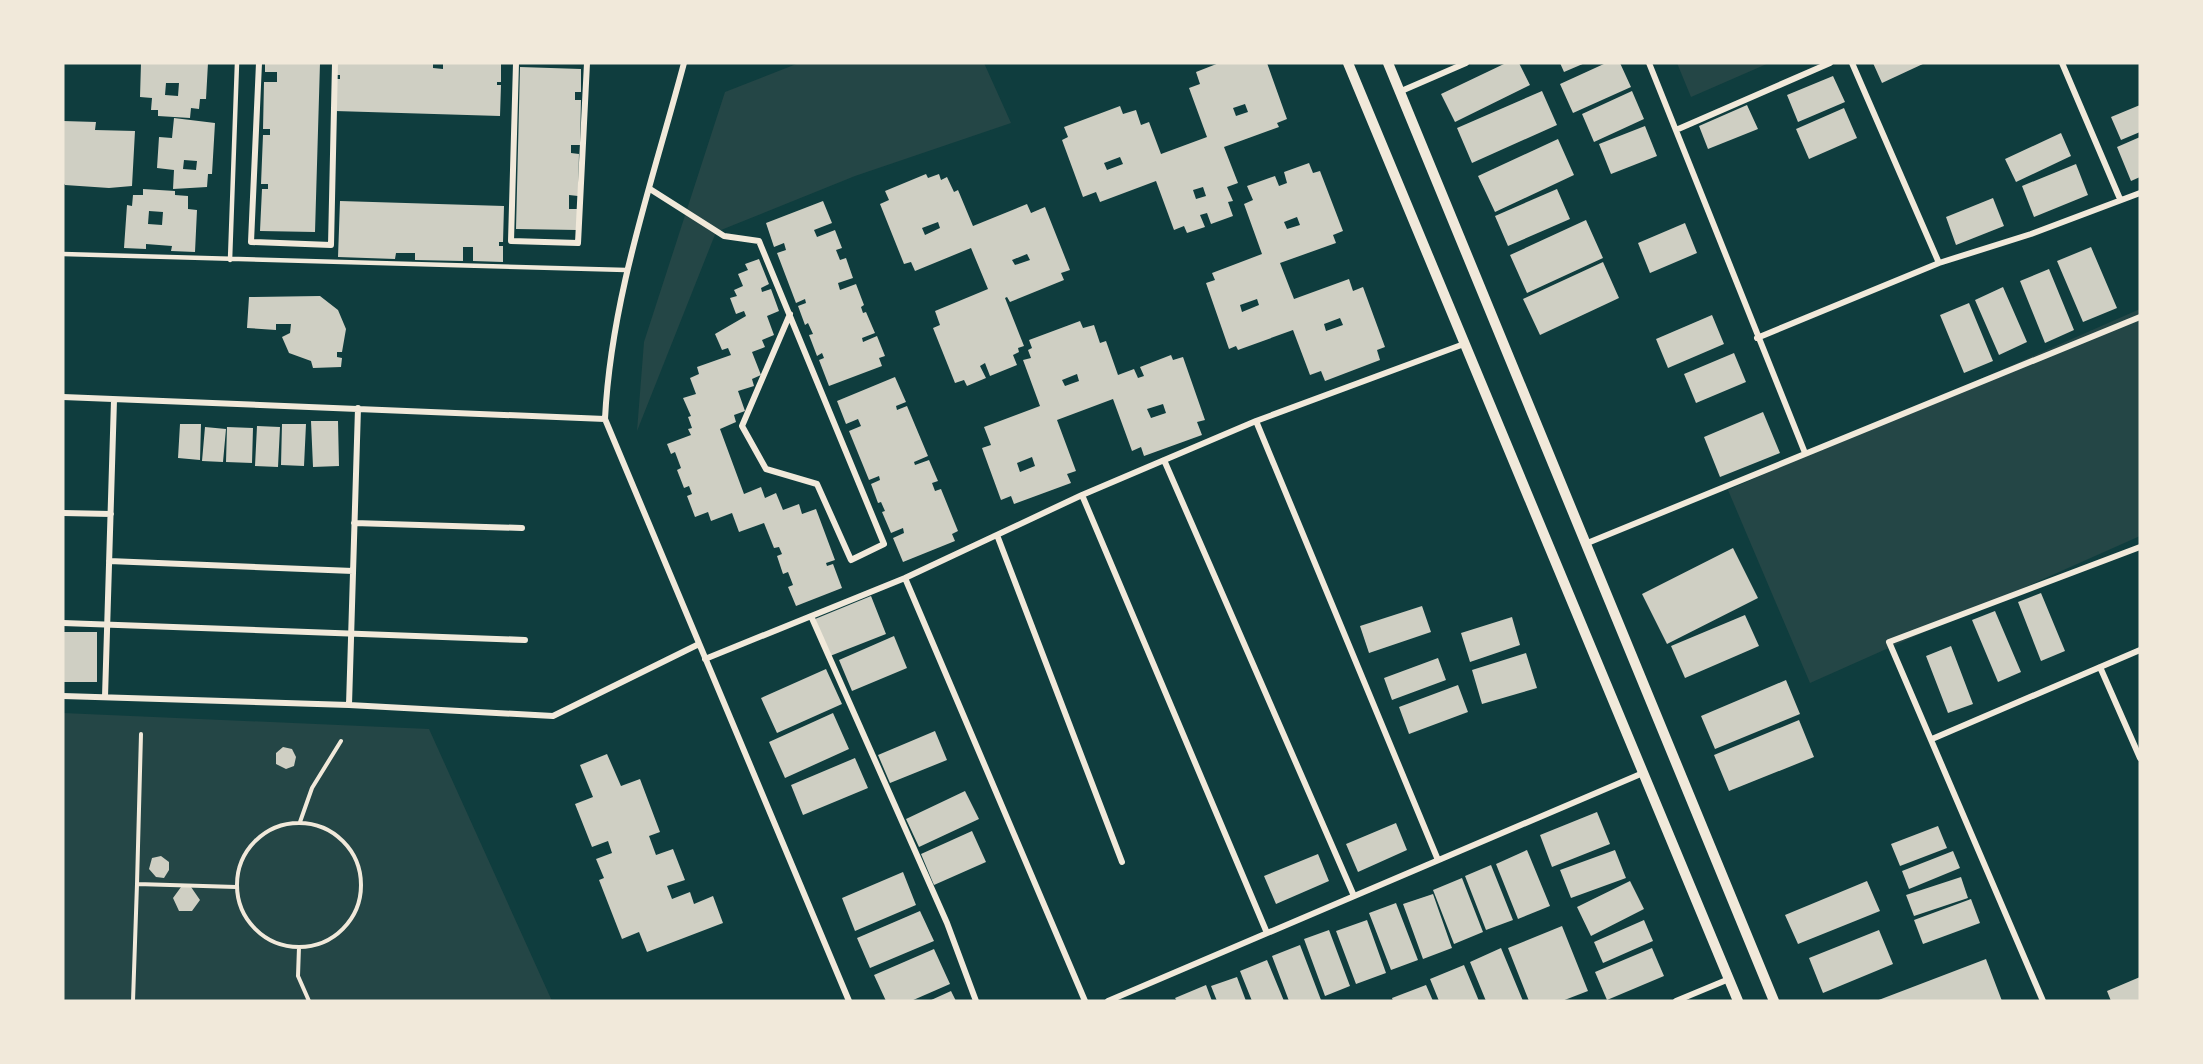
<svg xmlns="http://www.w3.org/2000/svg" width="2203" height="1064" font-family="Cabin,sans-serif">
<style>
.green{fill:#244646}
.building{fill:#cfcfc3;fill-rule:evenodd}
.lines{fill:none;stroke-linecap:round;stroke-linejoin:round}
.path{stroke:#f1e9da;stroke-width:4}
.service{stroke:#f1e9da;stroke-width:4.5}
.minor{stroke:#f1e9da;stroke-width:6}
.tertiary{stroke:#f1e9da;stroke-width:10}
</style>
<rect width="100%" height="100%" fill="#0f3d3e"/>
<path class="green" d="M799,63H984L1011,123L855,176L716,232L637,431L644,342L725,92Z
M1677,63H1769L1691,97Z
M2140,309V536L1810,683L1728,490Z
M63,713L429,729L552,1001H63Z"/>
<path class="building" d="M141,63H208L206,99H200L199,109L191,108L190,118L158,116V110H151L152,98L140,97ZM166,83H179L178,96L165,95Z
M265,63H320L315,232L260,231L262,189H268V184H261L263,135H270V129H263L264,82H277V72H265Z
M337,63H433V68L443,69V63H501V82H497V85H501L500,116L335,111L336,79H340V75H337Z
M1219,63H1267L1287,119L1277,123L1279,127L1224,147L1238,183L1227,187L1233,201L1228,202L1233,216L1211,224L1207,213L1200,215L1205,227L1187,233L1184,226L1174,230L1156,181L1100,202L1096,192L1083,197L1062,140L1068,137L1064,127L1120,106L1123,114L1136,110L1141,125L1149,122L1161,154L1207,137L1189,88L1200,84L1196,72ZM1245,104L1248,112L1236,116L1233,108ZM1120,157L1123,164L1107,170L1104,163ZM1203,187L1206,196L1196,199L1193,190Z
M1506,63H1519L1530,85L1455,122L1441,94Z
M1560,63H1585L1564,72Z
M1606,63H1620L1631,87L1573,113L1560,84Z
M1873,63H1925L1882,83Z
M520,67L581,69V92H575V100H581L580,145H571V153L579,154L578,196L569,195V209H578L577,230L516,229Z
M1833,76L1845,102L1798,122L1787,95Z
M1542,91L1557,125L1472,163L1457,128Z
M1632,91L1644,119L1594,142L1582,114Z
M1747,105L1758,129L1708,149L1699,126Z
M2140,105V132L2121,140L2111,117Z
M1844,108L1857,138L1809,159L1796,129Z
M174,118L215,123L212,174H208L207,187L173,189L174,170L157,168L159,137L172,138ZM184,160L197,161L196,170L183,169Z
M63,121L96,122L95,130L135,131L132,186L109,188L65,185L63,182Z
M1645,126L1657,156L1611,174L1599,144Z
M2061,133L2071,156L2016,182L2005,159Z
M2140,137V177L2131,181L2117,147Z
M1558,139L1574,175L1495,212L1478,176Z
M1309,163L1313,173L1320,171L1343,231L1333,235L1336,243L1280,263L1294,299L1349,279L1353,291L1363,287L1385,347L1377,350L1380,360L1325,381L1321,371L1310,375L1293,330L1238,350L1236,346L1229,349L1206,283L1215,280L1212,273L1262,254L1244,204L1253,200L1247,186L1275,176L1279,186L1287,183L1284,172ZM1297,217L1300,225L1287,229L1284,222ZM1257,299L1259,305L1242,312L1240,305ZM1340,318L1343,325L1326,331L1324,324Z
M2076,164L2088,195L2034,217L2022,186Z
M926,174L928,178L939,174L941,180L947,177L954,192L958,190L973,226L1027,204L1031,213L1045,207L1070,270L1061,273L1064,280L1010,302L1007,297L1005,298L1024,346L1018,348L1019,352L1013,355L1017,365L990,376L985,363L980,366L986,378L967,386L964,380L955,383L933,328L940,325L935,311L988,289L971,248L915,271L911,262L904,264L880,204L889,200L885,191ZM938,222L940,228L925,235L922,228ZM1027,254L1030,260L1015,265L1012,260Z
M143,189L175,191V195L188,196V209L197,210L195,252L171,251L172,246L146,244V249L124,248L127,205L132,206L133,195H143ZM149,211L163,212L162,225L148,224Z
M1557,189L1570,219L1508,246L1495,216Z
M1993,198L2004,226L1956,245L1946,217Z
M340,201L504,206L503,242H499V246H503V262L473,261V247H463V261L415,260V253H396L395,259L338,257Z
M823,201L832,223L814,230L817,237L835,230L842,248L836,250L840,260L846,258L853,278L838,283L840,290L856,284L864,305L861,307L863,313L866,312L875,333L862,338L863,342L877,336L885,356L879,358L882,366L829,386L819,360L824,358L822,353L817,356L809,335L813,334L808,323L805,325L798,306L806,303L805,299L796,303L777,253L786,250L784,243L774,247L766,223Z
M1586,220L1603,258L1527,293L1510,255Z
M1685,223L1697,253L1650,273L1638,243Z
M2091,247L2117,308L2083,322L2057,261Z
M759,259L769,284L761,288L762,292L771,289L779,311L767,316L774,335L762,340L765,347L752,352L761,375L752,379L754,386L738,391L745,411L734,415L736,422L720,429L744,494L761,487L765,498L776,493L783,510L799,504L802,514L816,509L835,560L826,563L827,566L833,564L842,588L796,606L788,587L793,585L788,572L783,574L777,556L782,554L779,547L774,548L764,523L739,532L732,513L711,521L708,512L695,517L687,496L692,494L689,486L684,488L677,470L681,468L675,452L671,454L667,444L691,435L688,429L692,428L688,417L691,416L683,398L696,394L690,378L699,374L697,367L731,355L728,348L722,350L715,334L746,316L744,311L736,314L730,298L737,296L734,290L743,286L738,274L748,270L745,264Z
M1603,262L1619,298L1540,335L1523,299Z
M2049,269L2074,330L2045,343L2020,281Z
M2003,287L2027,342L1999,355L1975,300Z
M320,296L338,310L346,329L342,352H337V357L342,358L341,367L313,368L311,361L289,353L282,337L290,333L291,324H276V330L247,328L249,297Z
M1969,303L1993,361L1964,373L1940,315Z
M1712,315L1724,344L1668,368L1656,339Z
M1080,321L1083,328L1094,325L1100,343L1106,341L1118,375L1134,369L1138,378L1144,376L1140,367L1171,355L1173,360L1183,357L1205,420L1197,422L1202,435L1144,456L1141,447L1132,451L1113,399L1057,420L1076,471L1067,474L1071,483L1014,504L1011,496L1001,500L982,448L991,445L984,427L1040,406L1023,360L1031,358L1028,350L1032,348L1029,340ZM1077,374L1079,381L1065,386L1062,380ZM1163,404L1166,413L1151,418L1147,409ZM1032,457L1035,466L1020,472L1017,463Z
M1734,353L1746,382L1696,403L1684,374Z
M895,377L906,402L896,406L897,410L907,406L928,456L914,462L915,465L929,460L938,481L932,483L935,491L941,489L958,531L952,534L955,541L903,562L893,538L904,533L903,528L891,533L882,512L885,511L881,502L878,503L871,484L880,480L879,476L869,480L849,431L861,426L858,419L846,424L837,401Z
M1763,412L1780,453L1720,477L1704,437Z
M311,421H338L339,466L313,467Z
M180,424H201L200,460L178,458Z
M282,424H306L304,466L281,465Z
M257,426L280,427L278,467L255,466Z
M205,427L226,429L223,462L202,461Z
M227,427L253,428L252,463L226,462Z
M1733,548L1758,598L1667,644L1642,594Z
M2041,593L2065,651L2041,661L2018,602Z
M871,596L886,634L830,656L815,619Z
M1422,606L1431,632L1369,653L1360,626Z
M1995,611L2021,672L1998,682L1972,620Z
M1745,615L1759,646L1685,678L1671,646Z
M1512,617L1520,645L1470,662L1461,633Z
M63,632H97V682H63Z
M894,636L907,668L852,691L839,660Z
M1951,646L1973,704L1948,713L1926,656Z
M1526,653L1537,688L1482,704L1472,670Z
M1438,658L1446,680L1392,700L1384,678Z
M826,669L842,704L777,733L761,698Z
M1786,680L1800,714L1715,749L1701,716Z
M1458,685L1468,712L1409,734L1399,707Z
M833,713L849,749L785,778L769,742Z
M1799,720L1814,757L1729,791L1714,755Z
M935,731L947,760L890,783L878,755Z
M283,747L292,749L296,757L294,766L286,769L276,764V753Z
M607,754L621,786L640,779L660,832L649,836L656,855L673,849L685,880L667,886L672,899L690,892L694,904L713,896L723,923L647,952L639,932L622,939L599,880L604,878L596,859L612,853L608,841L592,847L575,804L593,797L580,765Z
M855,758L868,788L803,815L791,785Z
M965,791L979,819L919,847L906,819Z
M1597,812L1610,844L1552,867L1540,835Z
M1396,823L1407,850L1358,872L1346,844Z
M1938,826L1947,848L1900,866L1891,844Z
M972,831L986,862L934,885L921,854Z
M1527,850L1550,906L1518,919L1496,864Z
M1615,850L1626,878L1571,898L1560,870Z
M1953,851L1960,868L1909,889L1902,871Z
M1318,854L1329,881L1276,904L1264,876Z
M161,856L169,862V870L164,878L156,877L149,869L152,858Z
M1491,865L1513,920L1486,930L1465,876Z
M903,872L916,905L855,931L842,898Z
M1961,877L1968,898L1914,916L1906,895Z
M1462,878L1483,932L1454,944L1433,890Z
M1630,881L1644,909L1591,936L1577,907Z
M1867,881L1880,911L1798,944L1785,915Z
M181,887H191L200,900L192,911H179L173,898Z
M1433,894L1452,948L1423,959L1403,904Z
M1971,899L1980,923L1923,944L1914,920Z
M1396,903L1418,960L1391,970L1369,913Z
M920,911L934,941L870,968L857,938Z
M1367,920L1386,973L1356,984L1336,931Z
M1644,920L1653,941L1603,963L1594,942Z
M1562,926L1588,991L1562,1001H1529L1508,948Z
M1329,930L1350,986L1325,996L1304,939Z
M1879,930L1893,964L1823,993L1809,958Z
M1300,945L1321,1000L1318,1001H1289L1272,956Z
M1501,948L1523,1001H1486L1470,962Z
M1652,948L1664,976L1607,1000L1595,972Z
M934,949L950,984L911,1001H886L874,975Z
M1986,959L2002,1001H1876Z
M1267,960L1284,1001H1252L1240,971Z
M1464,965L1479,1001H1439L1430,979Z
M1237,977L1246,1001H1217L1211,986Z
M2140,977V1001H2111L2107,991Z
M1206,985L1212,1001H1177L1175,998Z
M1426,985L1433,1001H1393L1392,998Z
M951,991L956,1001H929Z"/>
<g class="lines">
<path class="path" d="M300,822L312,788L341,741
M237 885a62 62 0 1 1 124 0a62 62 0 1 1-124 0Z
M137,884L141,734
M299,947L298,976L309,1001
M133,1001L137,884L236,887"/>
<path class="service" d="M63,254L626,270
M230,260L237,63"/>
<path class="minor" d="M259,63L251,242L331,245L335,63
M516,63L511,241L578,243L587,63
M684,63C653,180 611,297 605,419L849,1001
M1649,63L1805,453
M1852,63L1939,263
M2062,63L2120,199
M1399,92L1466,63
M1676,130L1830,63
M650,189L724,236L759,241L884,544L851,560L817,484L766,469L742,426L790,314
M1757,338L1939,263L2031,234L2140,193
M63,397L605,419
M1256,421L1438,860
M1164,460L1354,896
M1082,495L1267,933
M63,513L111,514
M354,523L522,528
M997,535L1122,862
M1585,544L2140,317
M109,561L353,571
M905,578L1085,1001
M811,616L947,923L976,1001
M63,623L525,640
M705,659L905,578L1082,495L1256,421L1464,344
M2100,667L2140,758
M63,696L349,705L553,716L699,644
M105,697L114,400
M349,705L358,408
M1932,739L2140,650
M1108,1001L1643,773
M1676,1001L1729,979
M2043,1001L1889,642L2140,547"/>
<path class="tertiary" d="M1348,63L1738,1001
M1388,63L1774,1001"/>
</g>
<rect width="2203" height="1064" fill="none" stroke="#f1e9da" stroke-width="129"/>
</svg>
